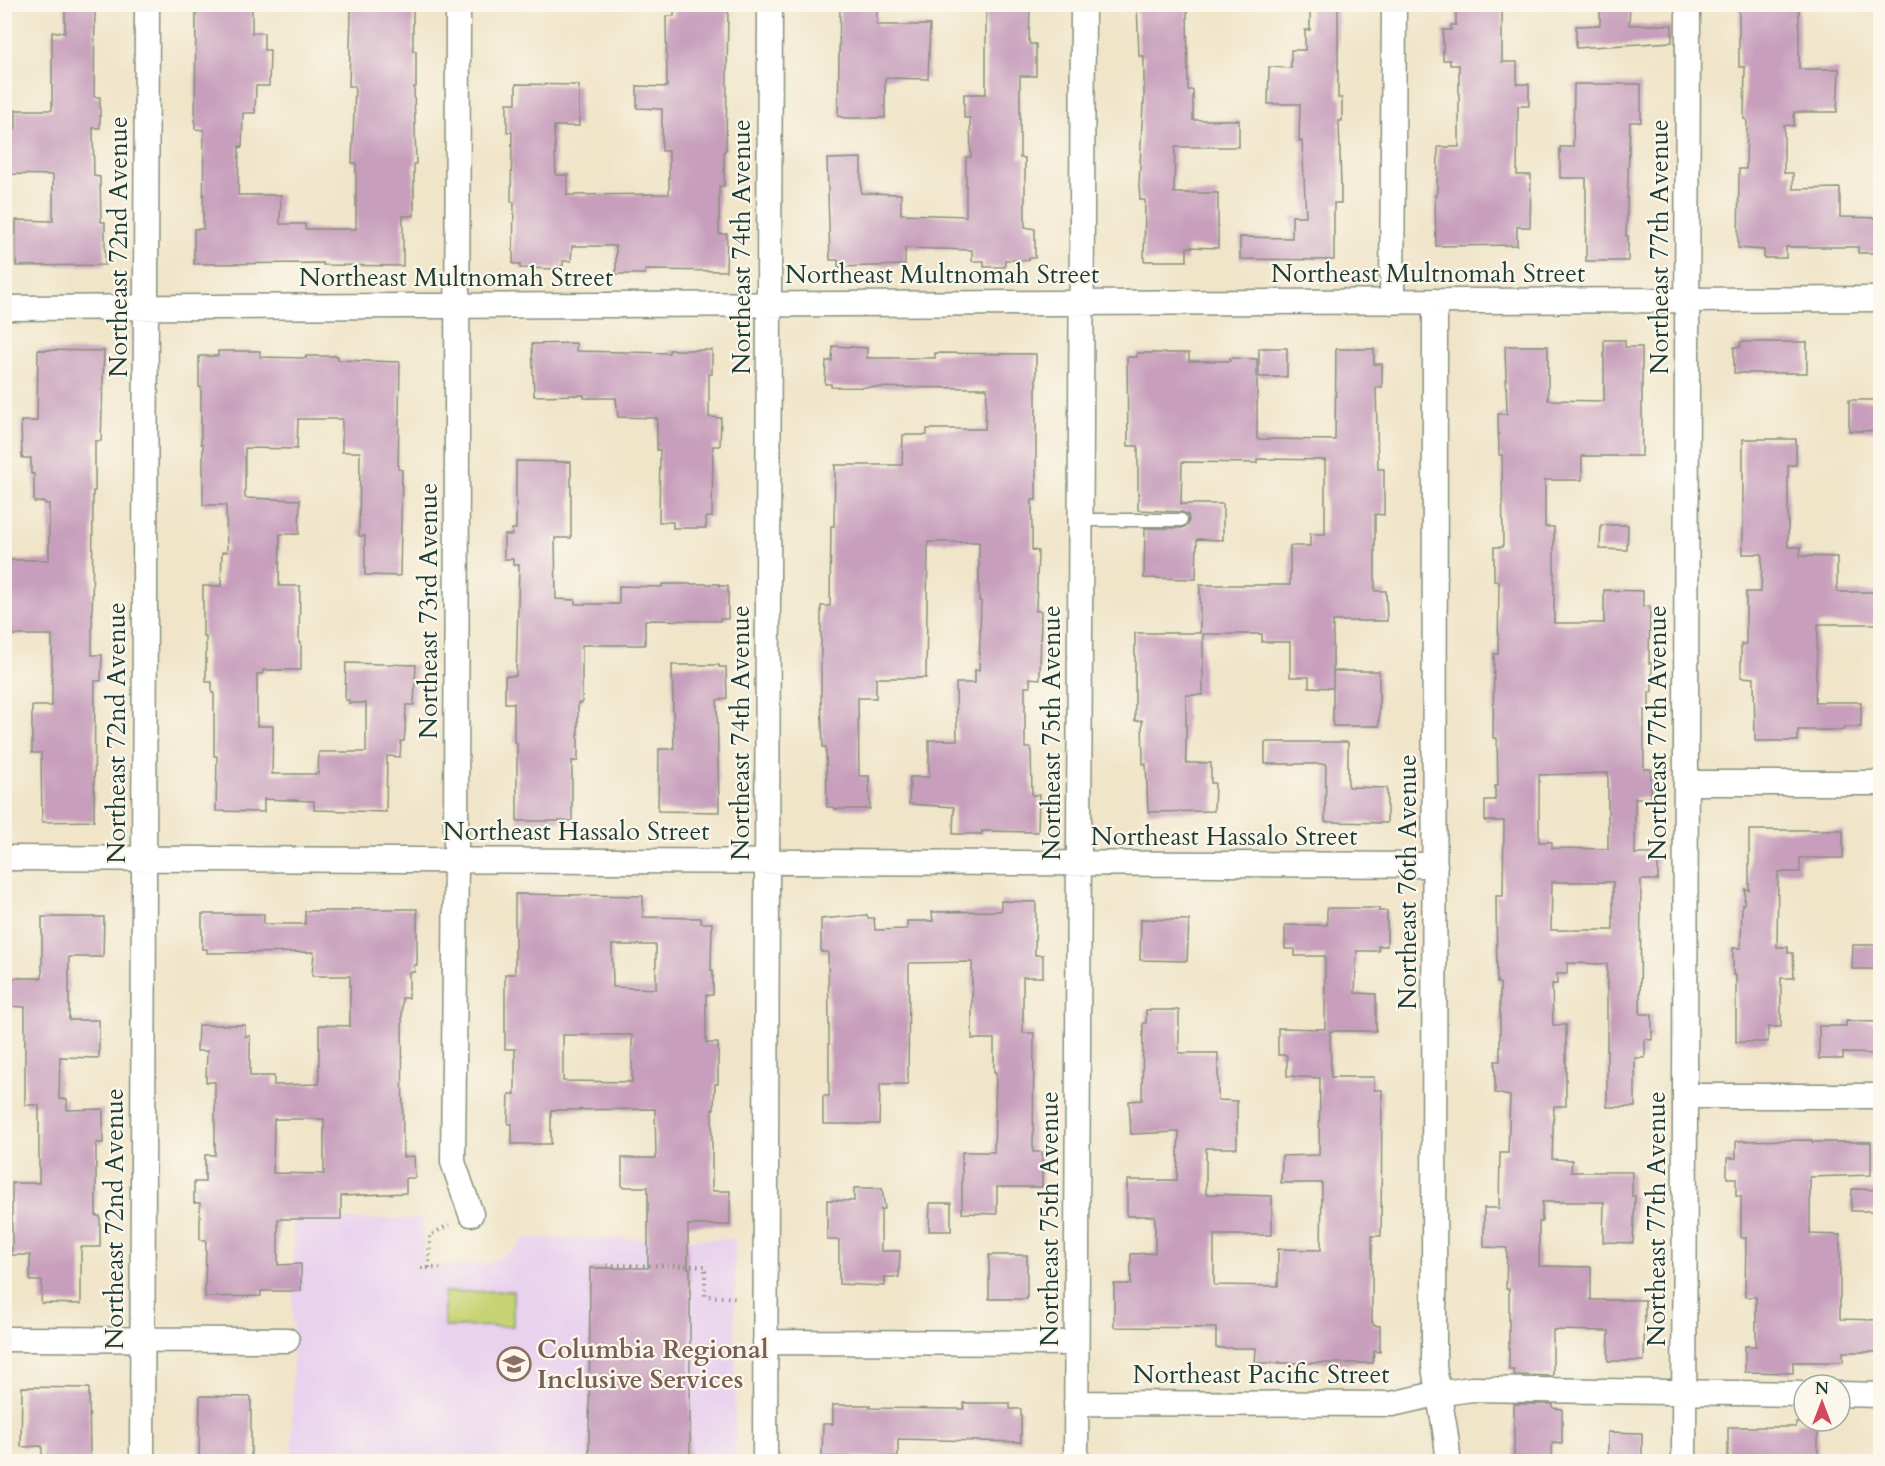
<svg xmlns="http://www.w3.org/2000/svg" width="1885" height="1466" font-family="Cardo,serif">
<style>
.built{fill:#e9d2ee}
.green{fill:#c7d475;stroke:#738854;stroke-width:1.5}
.building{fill:#c79fbc;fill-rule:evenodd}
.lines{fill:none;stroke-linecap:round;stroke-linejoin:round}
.lane-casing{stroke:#88917e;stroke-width:15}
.street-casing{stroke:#88917e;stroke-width:27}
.path{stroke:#88917e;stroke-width:4;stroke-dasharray:1.5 4.5;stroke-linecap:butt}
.lane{stroke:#fff;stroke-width:12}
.street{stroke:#fff;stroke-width:24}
.labels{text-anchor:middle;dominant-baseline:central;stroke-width:4.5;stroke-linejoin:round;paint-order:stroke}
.street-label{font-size:26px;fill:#1f3d34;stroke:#fbf7ec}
.education-label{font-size:26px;font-weight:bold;fill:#785e54;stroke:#fbf7ec;text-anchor:start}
</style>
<rect width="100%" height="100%" fill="#fbf7ec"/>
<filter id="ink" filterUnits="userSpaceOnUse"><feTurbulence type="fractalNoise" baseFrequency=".0167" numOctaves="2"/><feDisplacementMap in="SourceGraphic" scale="12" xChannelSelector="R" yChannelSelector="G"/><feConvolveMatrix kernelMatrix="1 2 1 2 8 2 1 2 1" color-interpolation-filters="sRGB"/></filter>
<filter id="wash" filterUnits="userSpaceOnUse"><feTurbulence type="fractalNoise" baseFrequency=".008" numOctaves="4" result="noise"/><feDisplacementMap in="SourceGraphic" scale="24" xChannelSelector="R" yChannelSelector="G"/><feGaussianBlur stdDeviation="1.35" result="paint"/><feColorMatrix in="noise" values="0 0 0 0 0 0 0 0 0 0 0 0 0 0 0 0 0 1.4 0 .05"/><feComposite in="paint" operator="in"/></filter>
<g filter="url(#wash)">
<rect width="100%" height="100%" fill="#f0e5c9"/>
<path class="built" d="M293,1219H422L424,1266L478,1265L488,1263L514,1250L525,1238L735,1239V1461L292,1462Z"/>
<path class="green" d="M513,1291V1326L444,1327V1292Z"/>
<g id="blocks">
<path class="building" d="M65,4H95L94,97H100V128H93L94,176L100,177L101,222H105V265L16,266V220L53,221V175L9,174V128H16V110H52V32H65Z
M196,4H252V33H264V50H270L269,86H256L255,113H243L242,147L239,146L238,195H281L280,224H305V229H356V163H352L355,86H349L351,10H413V51H416V87H414L416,164H414V216H403V266L323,265V263L194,264V229H203L204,130L195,129Z
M840,4H877V25H930L928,79L885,78V118H845L838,116Z
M986,4H1030L1029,41L1030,44H1036V76H1020V158H1025V227L1035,229V258H1029V260H1005V267H984V261H972V250L905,248V265L838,267V260H830L827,159L861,158V193L901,194V214L966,216V157H971L970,118H964V94H986Z
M1137,4H1184V8H1187L1188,90H1193V120H1239V147H1175L1174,193H1218V248L1187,247V261H1144L1145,200H1140L1139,185L1143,104H1144V56H1139Z
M1310,4H1338V98H1342V121H1339L1341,187V203H1334V260L1240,259V237L1292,238V216H1306L1302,141H1299L1300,104H1268L1269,67L1291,68V50H1305V30H1310Z
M1456,4H1502V62H1517V84H1529V106H1518L1517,175H1531L1530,227H1517V245L1436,246L1435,195H1437L1438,147H1459V65H1450V60H1443V30H1451V25H1456Z
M1600,4H1630L1629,25H1672V42L1576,48V26L1600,25Z
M1739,4H1799V69H1839L1837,112H1794V126L1784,125V173H1793V189L1840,188V217L1881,218V253H1858V247H1786V258H1764V250L1738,248L1739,169H1746L1747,120L1744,119L1745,67H1739Z
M674,7L728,8L726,150H724V186H719V234H727L726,271L645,270V274H616V246H572L571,261H563V266H558V269L520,268V264H513L514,202H511L512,132H507V103H516V84L579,85V126H554L556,175H568L567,195L669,194V151H662V109L637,108V86L667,87L666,16H674Z
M1574,84H1641V122H1630L1626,236H1628V261H1586V178H1560V147H1573Z
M1604,340H1625V347H1642V456H1582V480H1545V527H1554V623H1604V590L1643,591V607L1650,606L1649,663H1652V692H1649V710H1644V769H1651V798H1635V854H1658V880H1641L1640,1014H1652V1040L1645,1039V1058H1635V1107H1607V964L1567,963V974H1557V984H1552L1553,1025H1566V1106H1554L1552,1159L1572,1160L1571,1172H1632V1196H1635L1633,1243L1603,1242L1604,1202H1542V1222H1539V1266L1591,1267V1300H1645L1644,1361H1608L1609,1331L1553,1330V1376L1514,1375V1370H1509V1289H1506L1507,1248L1484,1247V1208H1499L1500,1153H1508L1510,1096L1495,1093V1061H1500V983H1497L1496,896H1503L1504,821H1485V800H1495V786H1498L1497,738H1493L1494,654H1498L1499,581H1494V547H1503L1502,455H1499L1498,414H1507L1505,346H1548V400L1604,401ZM1608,773V849L1552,848V842H1539V775ZM1552,882H1613V930H1551Z
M1740,342H1807V373H1734V347H1741Z
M576,343V351L669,353V350H712V374H709V417L721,418L720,446H713L712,517H706V528H673V522H659L660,450H657V418L618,417L616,398H584V395L534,396L532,344Z
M833,346L867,348V358H935V353L1036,354V500H1032V550L1038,551L1036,611H1041L1040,679L1030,678V687H1025V748H1031L1032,795H1039L1038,832L982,831V834H953L954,807L909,804L910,777H929V740H957L956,683H975V670H979L981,601H979V542H928L926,678H876V698H858L859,776H869L870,809H834V807H827L826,747H823L821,698V606H830L831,526H834L835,465H902L903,435H927V429H985L987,388L831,387V384H825L826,361H832Z
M1259,348H1287V377H1259Z
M1336,349H1374V364H1382V387H1376L1378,469H1384V515L1375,514V591H1386L1387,621H1333V688L1309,687V677H1290V642H1262V634H1203V695H1186V763H1211V783H1215L1214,811L1148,812L1146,764H1143L1142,720L1135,721V633H1200V585H1290V546H1310V534H1325V460L1257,459V463L1182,462L1181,504H1223V540L1197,539L1196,579L1144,578L1145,528H1182L1188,525L1189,519L1188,515L1182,512L1138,510V446H1128L1127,357H1137V353H1189V361H1230V358L1257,359V439L1335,440Z
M38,350L104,351L101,441H95V491H93L92,655H102L101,681H95L94,821L42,822L41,753H32V706H52V635H4V560H49V504H45V502H34V474H31V458H22L21,421H37Z
M218,351H260V357L306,358V356H338V360L400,362L398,469L402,470L400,576L365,575V536H359L360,452H342V419H298L297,449L245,448V498L300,500L299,534H280L279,586H300L299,643H301V670H263V674H257V726H273L272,774H318L319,752H366V703H349V700H345L346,663L416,665L414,705H406L405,732L404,741H401L400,757L387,756L386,812L314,810V801L264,799V812L216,811L217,756H214V693H212V682H206V637H203V586H221L222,552H227L226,505H203V444H201V387H199V356H218Z
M1849,400H1881V431H1849Z
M1743,439H1796V465H1788V547H1801L1800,556L1837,557V592H1881V624H1818L1815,702H1861V727H1844L1843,730H1798V741H1755L1754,678L1741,677V644H1746V592H1761L1762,554H1743Z
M516,461L571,462V538H555L556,599L575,600V604H619V586L662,587V584H719L720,586H728V619H720V621L645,620V645H582V703H578V761H572V821H517V743H514V703H505V676H516L519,565H513V559H504V535H512V529H516Z
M1601,525H1628L1627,550L1600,549Z
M672,665H719V667H726L727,698L717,700L719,812L658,811L659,749H674Z
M1333,671H1379V726H1333Z
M1265,742H1348V787L1387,788V823L1325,822L1326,764H1265Z
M1749,830H1843V858H1800V872H1778L1777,947H1788V953H1793L1794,978H1781V1027H1768V1042H1736V975H1733V948H1741L1742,904H1744L1745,889L1749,890Z
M515,894L643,896V917L701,918V923H712L711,970H713V995H706V1043H718V1084H715L714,1109H712V1191H730V1225H688V1268H690V1461H589L590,1268H648V1187H622V1158H656L655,1109L551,1110V1144H512V1124H508L509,1094H515V1049H505V974H515ZM612,945H656V989L613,987ZM563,1035H632V1082L563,1081Z
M1001,901L1036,902L1035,955H1043V977H1023V1033H1034L1033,1152H1042V1187H997V1214L962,1213V1152H994L996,1072H994V1039H972V962L909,963L908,1084H880L879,1124H823V1096H829V1021L828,952H821V919L867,915L868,918H874L875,930L907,929V921H933L932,912L1001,911Z
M1327,908H1379V911H1387V946H1378L1379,951H1357L1355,993L1376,994V1031H1330L1331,1077H1374V1090H1382L1381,1236H1372V1322H1373V1325L1380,1326V1352L1374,1351L1373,1363H1255L1256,1348H1216V1328L1114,1327V1284H1131V1254L1155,1253V1216H1127V1180H1177L1179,1132L1131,1134L1129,1101L1142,1100L1143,1023H1146V1010H1179V1053H1218V1100L1237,1101V1148H1206V1194L1272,1196V1235H1214V1285L1278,1286V1249L1321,1250L1322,1183H1281L1282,1156L1319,1155L1320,1078L1287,1076V1055H1278V1028L1325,1029V956H1295V949H1285V925H1327Z
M351,909H417V965H414L415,972H409V998H402L403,1157L414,1156L415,1178H406V1193L341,1196V1219H278V1265L301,1264V1291H261V1296L205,1297L206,1240H200V1203H194V1182H205V1155H215V1082H206L207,1051H197L198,1025H245V1036H250V1076H274V1085L319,1084V1025L350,1026V976H312L314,952L207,953V949H202V914H264V924H305V911H351ZM274,1119H324V1174L273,1173Z
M42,917H104L103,957H69V1020H99V1058L60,1057L59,1099H67V1110L103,1109V1143H96V1216H100V1247H81V1304L41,1303L42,1281H30V1255H12V1183H39V1105H25V1007L4,1006V978H42Z
M1141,919L1189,920L1187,961L1140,960Z
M1853,945H1879L1878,969H1852Z
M1846,1021L1881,1022V1054L1843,1053V1059H1819V1026H1846Z
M1812,1140V1142H1871V1175L1810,1177V1234L1840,1235V1319L1881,1320V1348H1878V1352H1843V1362H1793V1373L1745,1372V1346H1756V1297H1745L1746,1238H1741V1196H1736V1178H1727V1158H1736V1141Z
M854,1188H882L885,1209H881V1251H900L899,1277H885V1286L839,1284V1240H827V1200L854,1201Z
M1852,1189L1881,1190V1211H1851Z
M930,1203H951V1231H929Z
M989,1255H1027V1299H989Z
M22,1387L89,1388L90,1461H42V1446L21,1447Z
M200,1396L251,1397V1461H199Z
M964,1403H1010V1409H1021V1442L898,1439V1457H822L823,1424H833V1405H870V1408L964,1409Z
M1514,1404H1553V1408L1562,1409V1444L1552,1443V1461H1514Z
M1796,1423H1818V1455L1783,1454V1461H1728V1427H1796Z
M1608,1432L1642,1433V1461H1608Z"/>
</g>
</g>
<g filter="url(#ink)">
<use href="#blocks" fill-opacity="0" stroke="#88917e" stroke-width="1.5"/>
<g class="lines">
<defs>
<path id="lane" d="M1081,520H1181"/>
<path id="street" d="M458,4L456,859L453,1162L471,1214
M1435,301L1434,1365C1437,1397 1448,1429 1448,1462
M1392,302L1394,4
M4,308L1880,299
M1686,783H1880
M4,858L1435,865
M1685,1096H1880
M4,1339L287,1340
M765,1342L1076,1343
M1840,1394L1880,1395
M1076,1403L1392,1404L1436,1394L1472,1389L1804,1394
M142,1462L147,4
M765,1462L770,4
M1076,1462L1083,4
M1684,1462L1688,4"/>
</defs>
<use href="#lane" class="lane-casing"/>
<use href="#street" class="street-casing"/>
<path class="path" d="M607,1265L705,1266V1296L739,1298
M421,1268H440
M429,1268L430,1235L449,1225"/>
<use href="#lane" class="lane"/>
<use href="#street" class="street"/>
</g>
</g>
<defs>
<symbol id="school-ring" viewBox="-11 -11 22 22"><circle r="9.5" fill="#fbf7ec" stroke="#8d6e63" stroke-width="1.5"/><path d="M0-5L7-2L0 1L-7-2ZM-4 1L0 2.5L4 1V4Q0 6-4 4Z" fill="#8d6e63"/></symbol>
</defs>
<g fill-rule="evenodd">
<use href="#school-ring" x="495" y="1345" width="38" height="38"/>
</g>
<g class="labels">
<g class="street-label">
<text transform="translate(118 247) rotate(-90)">Northeast 72nd Avenue</text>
<text transform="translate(741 247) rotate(-90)">Northeast 74th Avenue</text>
<text transform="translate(1659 247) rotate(-90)">Northeast 77th Avenue</text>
<text x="1428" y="273">Northeast Multnomah Street</text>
<text x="942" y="274">Northeast Multnomah Street</text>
<text x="456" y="277">Northeast Multnomah Street</text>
<text transform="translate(428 611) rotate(-90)">Northeast 73rd Avenue</text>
<text transform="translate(116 733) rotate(-90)">Northeast 72nd Avenue</text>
<text transform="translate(740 733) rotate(-90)">Northeast 74th Avenue</text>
<text transform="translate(1051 733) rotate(-90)">Northeast 75th Avenue</text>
<text transform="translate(1657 733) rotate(-90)">Northeast 77th Avenue</text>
<text x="576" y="831">Northeast Hassalo Street</text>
<text x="1224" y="836">Northeast Hassalo Street</text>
<text transform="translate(1407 882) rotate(-90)">Northeast 76th Avenue</text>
<text transform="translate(114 1219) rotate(-90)">Northeast 72nd Avenue</text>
<text transform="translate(1049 1219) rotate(-90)">Northeast 75th Avenue</text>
<text transform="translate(1656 1219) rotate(-90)">Northeast 77th Avenue</text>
<text x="1261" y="1374">Northeast Pacific Street</text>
</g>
<g class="education-label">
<text x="537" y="1349">Columbia Regional<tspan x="537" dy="30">Inclusive Services</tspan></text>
</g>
</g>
<rect width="1885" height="1466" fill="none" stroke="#fbf7ec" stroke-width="24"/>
<g transform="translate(1822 1403)"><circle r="28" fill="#fbf7ec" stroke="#a3ada2" stroke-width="1.5"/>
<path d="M0-4.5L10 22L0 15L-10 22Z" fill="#d1495b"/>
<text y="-9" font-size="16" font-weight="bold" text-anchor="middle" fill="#1f3d34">N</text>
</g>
</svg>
